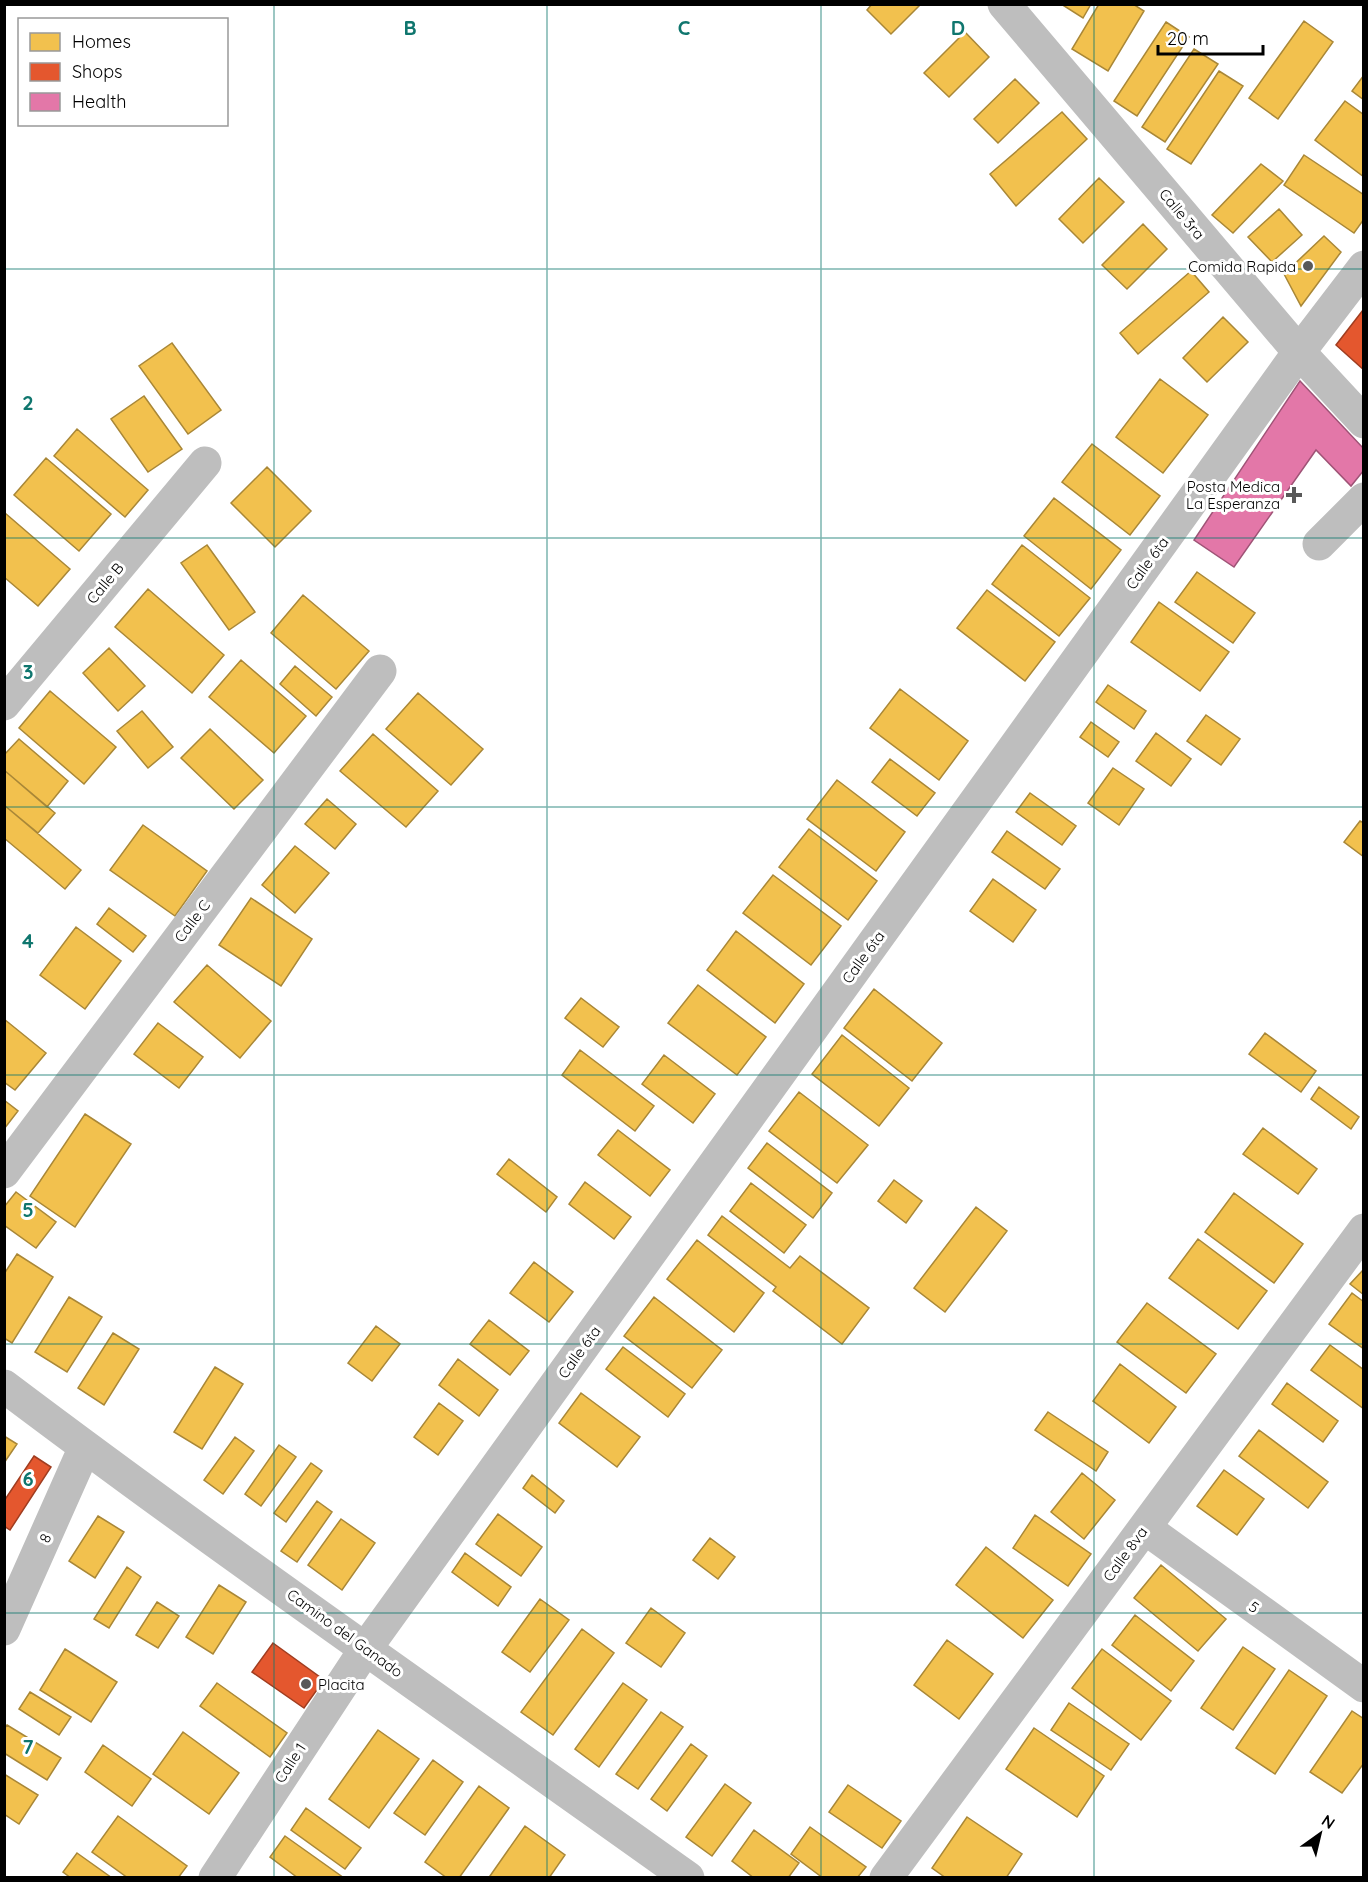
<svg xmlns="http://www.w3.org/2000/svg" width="1368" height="1882" font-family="Quicksand,sans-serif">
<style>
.homes{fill:#f2c14e;stroke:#a98737;stroke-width:1.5}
.shops{fill:#e4572e;stroke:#a03d20;stroke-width:1.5}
.health{fill:#e377a8;stroke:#9f5376;stroke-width:1.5}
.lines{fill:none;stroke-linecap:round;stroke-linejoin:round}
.minor{stroke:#bebebe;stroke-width:33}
.grid{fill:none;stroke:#0f766e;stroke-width:1.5;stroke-opacity:0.55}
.poi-dot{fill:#595959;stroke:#fff;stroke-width:2}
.labels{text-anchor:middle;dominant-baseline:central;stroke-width:6;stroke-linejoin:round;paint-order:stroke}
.street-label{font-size:15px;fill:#000;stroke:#fff}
.poi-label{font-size:15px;fill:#000;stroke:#fff;text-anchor:end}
.grid-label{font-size:20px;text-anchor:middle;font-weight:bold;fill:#0f766e;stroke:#fff;stroke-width:6;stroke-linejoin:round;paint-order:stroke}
</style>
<rect width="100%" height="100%" fill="#fff"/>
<path class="homes" d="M872,4H921L891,34L867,10Z
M1061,4H1091L1083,18Z
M1099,4H1133L1144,11L1108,71L1072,49Z
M1304,21L1333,42L1278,119L1249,98Z
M1166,22L1189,37L1137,116L1114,101Z
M965,32L989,57L949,97L924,73Z
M1194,49L1218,64L1165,142L1142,127Z
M1219,71L1243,86L1191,164L1167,149Z
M1364,75V100L1352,91Z
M1015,79L1039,103L998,143L974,119Z
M1345,101L1364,115V177L1315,140Z
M1062,112L1087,139L1016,206L990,174Z
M1304,155L1364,195V219L1354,233L1284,185Z
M1261,164L1283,181L1233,233L1212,215Z
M1099,178L1124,202L1083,243L1059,219Z
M1279,209L1302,235L1272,262L1248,237Z
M1143,224L1167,249L1127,289L1102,265Z
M1324,236L1341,252L1301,306L1284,274Z
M1191,271L1209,292L1138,354L1120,333Z
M1223,317L1248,342L1207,382L1183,358Z
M172,343L221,410L188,434L139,366Z
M1160,379L1208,415L1163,473L1116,437Z
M144,396L182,449L148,472L111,419Z
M77,429L148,490L125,517L54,456Z
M1092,444L1160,496L1130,535L1062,482Z
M46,458L111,514L79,551L14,495Z
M267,467L311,511L275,547L231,503Z
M1054,498L1121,550L1091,589L1024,536Z
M5,513L70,569L38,606L4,577Z
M207,545L255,612L229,630L181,563Z
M1022,545L1090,598L1059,636L992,584Z
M1197,572L1255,613L1233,643L1175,602Z
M148,589L224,655L192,693L115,627Z
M987,590L1055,642L1025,681L957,628Z
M303,595L369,651L336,689L271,633Z
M1159,602L1229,652L1200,691L1131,642Z
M109,648L145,686L118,711L83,673Z
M241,660L306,716L274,753L209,697Z
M295,666L332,697L316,716L280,684Z
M1108,685L1146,711L1134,729L1096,702Z
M900,689L968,741L939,780L870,728Z
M50,691L116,747L84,784L19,728Z
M418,693L483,749L451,785L386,729Z
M142,711L173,747L148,768L117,731Z
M1206,715L1240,739L1221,765L1187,741Z
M1091,722L1119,742L1108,757L1080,737Z
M210,729L263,780L234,809L181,758Z
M1156,733L1191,759L1171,786L1136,761Z
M373,734L438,791L406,827L340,771Z
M19,739L68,781L47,807L4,770V755Z
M890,759L935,793L917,816L872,782Z
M1113,768L1144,789L1119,825L1088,803Z
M4,770L55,813L38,833L4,805Z
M837,780L905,832L876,871L807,819Z
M1030,793L1076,826L1062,845L1016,812Z
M327,799L356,824L335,849L305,824Z
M4,805L81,870L65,889L4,838Z
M1360,821L1364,823V857L1344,842Z
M143,825L207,871L175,916L110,870Z
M809,829L877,881L848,920L779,867Z
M1007,831L1060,869L1045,889L992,852Z
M295,846L329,873L295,913L262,885Z
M773,875L841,926L811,965L743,913Z
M993,879L1036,910L1013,942L970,911Z
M251,898L312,939L281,986L219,945Z
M109,908L146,936L133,952L97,924Z
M76,927L121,961L85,1009L40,975Z
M736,931L804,984L775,1023L707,970Z
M207,965L271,1021L240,1058L174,1002Z
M698,985L766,1037L737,1075L668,1023Z
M874,989L942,1043L912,1081L844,1028Z
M581,998L619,1027L603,1047L565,1018Z
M4,1019L46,1053L15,1090L4,1082Z
M158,1023L203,1057L179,1088L134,1054Z
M1265,1033L1316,1071L1301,1092L1249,1054Z
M842,1035L909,1088L879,1126L812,1074Z
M580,1050L654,1106L635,1131L562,1075Z
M664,1055L715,1094L693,1123L642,1084Z
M1319,1087L1359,1117L1351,1129L1311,1099Z
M799,1092L868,1145L837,1183L769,1131Z
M4,1100L18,1111L4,1129Z
M85,1114L131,1144L75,1227L30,1196Z
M1263,1128L1317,1169L1298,1194L1243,1154Z
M618,1130L670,1170L650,1196L598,1155Z
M767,1143L832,1193L813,1218L748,1168Z
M509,1159L557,1197L546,1212L497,1174Z
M894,1180L922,1201L906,1223L878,1201Z
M585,1182L631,1217L614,1239L569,1204Z
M751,1183L806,1225L784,1253L730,1211Z
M16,1192L56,1222L36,1248L4,1225V1207Z
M1234,1193L1303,1244L1274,1283L1205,1232Z
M976,1207L1007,1231L945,1312L914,1288Z
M722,1216L790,1268L800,1256L869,1308L842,1344L773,1291L776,1287L708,1235Z
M1198,1239L1267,1291L1238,1329L1169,1278Z
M697,1240L764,1293L734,1332L667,1279Z
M17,1254L53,1277L12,1343L4,1338V1274Z
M534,1262L573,1292L549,1322L510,1293Z
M1364,1269V1295L1350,1284Z
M1352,1293L1364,1302V1349L1329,1324Z
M69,1297L102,1317L67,1372L35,1352Z
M654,1297L722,1350L692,1388L624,1336Z
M1147,1303L1216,1354L1186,1393L1117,1342Z
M489,1320L529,1351L510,1375L470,1344Z
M376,1326L400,1344L372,1381L348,1363Z
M113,1333L139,1349L104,1405L78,1388Z
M1330,1345L1364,1370V1409L1311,1370Z
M623,1347L685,1394L668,1417L606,1369Z
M458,1359L498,1390L479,1416L439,1385Z
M1120,1364L1176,1407L1149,1443L1093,1401Z
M215,1367L243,1384L202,1449L174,1432Z
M1287,1383L1338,1421L1323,1442L1272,1404Z
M581,1393L640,1437L617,1467L559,1423Z
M439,1403L463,1421L438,1455L414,1437Z
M1048,1412L1108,1452L1096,1471L1035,1430Z
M1259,1430L1328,1482L1308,1508L1239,1456Z
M4,1436L17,1444L4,1463Z
M235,1437L254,1451L223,1494L204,1480Z
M279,1445L296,1457L261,1506L245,1494Z
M311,1463L322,1471L286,1522L274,1513Z
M1224,1470L1264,1499L1237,1535L1197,1506Z
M1082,1473L1115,1500L1084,1539L1051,1512Z
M532,1475L564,1501L555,1513L523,1488Z
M317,1501L332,1512L297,1562L281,1551Z
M498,1514L542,1547L521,1576L476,1544Z
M1035,1515L1091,1554L1068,1586L1013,1548Z
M98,1516L124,1532L95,1578L69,1561Z
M341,1519L375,1543L342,1590L308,1565Z
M710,1538L735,1557L718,1579L693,1560Z
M986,1547L1053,1600L1023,1638L956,1585Z
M465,1553L511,1587L498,1606L452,1572Z
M1161,1565L1226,1619L1198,1651L1134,1598Z
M127,1567L141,1577L109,1628L94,1619Z
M219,1585L246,1602L213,1654L186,1637Z
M540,1599L569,1620L530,1672L502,1652Z
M157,1602L179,1616L158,1648L136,1635Z
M651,1608L685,1633L661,1667L626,1643Z
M1135,1615L1194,1661L1171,1691L1112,1645Z
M582,1629L614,1653L553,1735L521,1712Z
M947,1640L993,1674L959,1719L914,1685Z
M1243,1647L1275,1669L1233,1730L1201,1708Z
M65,1649L117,1682L91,1722L40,1690Z
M1102,1649L1171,1701L1141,1740L1072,1688Z
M1289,1670L1327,1696L1275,1774L1236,1748Z
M217,1683L287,1733L270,1757L200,1706Z
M623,1683L647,1700L599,1767L575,1749Z
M30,1692L71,1717L59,1735L19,1709Z
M1069,1703L1129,1744L1111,1770L1051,1730Z
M1352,1711L1364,1719V1763L1342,1793L1310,1772Z
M661,1712L683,1727L638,1789L616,1774Z
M7,1725L61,1758L47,1780L4,1753V1729Z
M1034,1728L1104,1776L1077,1817L1006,1769Z
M378,1730L419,1759L369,1828L329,1799Z
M183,1732L239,1773L209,1814L153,1774Z
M691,1744L707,1756L667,1811L651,1799Z
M103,1745L151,1779L132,1806L85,1772Z
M433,1760L463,1782L425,1835L394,1813Z
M4,1774L38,1795L19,1824L4,1814Z
M725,1784L751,1803L712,1856L686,1837Z
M848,1785L901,1821L882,1848L829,1812Z
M479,1786L509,1808L459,1878H447L425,1862Z
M306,1808L361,1848L345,1869L291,1830Z
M118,1816L187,1866L178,1878H128L92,1852Z
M967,1817L1022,1854L1006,1878H946L932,1868Z
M525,1826L565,1855L549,1878H492L490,1876Z
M810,1827L866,1867L857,1878H823L791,1854Z
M754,1830L799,1863L788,1878H754L732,1861Z
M285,1836L344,1878H298L270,1857Z
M77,1853L112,1878H71L63,1872Z"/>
<path class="shops" d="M1363,310H1364V370L1336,345Z
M34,1456L51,1467L10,1530L4,1526V1501Z
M273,1643L324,1680L304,1708L252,1672Z"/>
<path class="health" d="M1300,381L1364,449V470L1351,486L1316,450L1234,567L1194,540Z"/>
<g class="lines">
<path class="minor" d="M1004,4L1299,352L1364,422
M1319,544L1364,499
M4,704L205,463
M4,1172L380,671
M4,1386C228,1555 460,1715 688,1878
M1145,1528L1364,1686
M4,1629L85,1447
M215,1878L366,1648L1299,352L1364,267
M886,1878L1364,1230"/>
</g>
<path class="grid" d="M274,4V1878M547,4V1878M821,4V1878M1094,4V1878M4,269H1364M4,538H1364M4,807H1364M4,1075H1364M4,1344H1364M4,1613H1364"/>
<g class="poi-dot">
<circle cx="1308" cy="266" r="6"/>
<path d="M1291 486h6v6h6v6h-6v6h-6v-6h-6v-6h6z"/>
<circle cx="306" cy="1684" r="6"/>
</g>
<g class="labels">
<g class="street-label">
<text transform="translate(1182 214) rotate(50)">Calle 3ra</text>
<text transform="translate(1147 563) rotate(-54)">Calle 6ta</text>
<text transform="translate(105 583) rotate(-50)">Calle B</text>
<text transform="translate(192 921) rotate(-53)">Calle C</text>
<text transform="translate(863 957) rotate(-54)">Calle 6ta</text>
<text transform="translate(579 1352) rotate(-54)">Calle 6ta</text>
<text transform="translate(45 1538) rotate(-66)">8</text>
<text transform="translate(1125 1554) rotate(-54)">Calle 8va</text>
<text transform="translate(1254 1607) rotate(36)">5</text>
<text transform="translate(345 1633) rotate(36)">Camino del Ganado</text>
<text transform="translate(290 1763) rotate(-57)">Calle 1</text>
</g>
<g class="poi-label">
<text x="1296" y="266">Comida Rapida</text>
<text x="1280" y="486">Posta Medica<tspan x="1280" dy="17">La Esperanza</tspan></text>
<text x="318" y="1684" text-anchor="start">Placita</text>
</g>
</g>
<g class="grid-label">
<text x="410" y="35">B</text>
<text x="684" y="35">C</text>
<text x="958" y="35">D</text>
<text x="28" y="410">2</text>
<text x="28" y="679">3</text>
<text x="28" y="948">4</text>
<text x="28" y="1217">5</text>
<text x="28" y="1486">6</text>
<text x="28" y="1754">7</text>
</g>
<rect width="1368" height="1882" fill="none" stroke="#000000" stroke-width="12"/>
<rect x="18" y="18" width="210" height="108" fill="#ffffff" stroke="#999999" stroke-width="1.5"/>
<rect x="30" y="33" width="30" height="18" fill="#f2c14e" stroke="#999999" stroke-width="1.5"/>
<text x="72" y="48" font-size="18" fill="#000000">Homes</text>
<rect x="30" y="63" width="30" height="18" fill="#e4572e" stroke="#999999" stroke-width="1.5"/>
<text x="72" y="78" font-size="18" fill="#000000">Shops</text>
<rect x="30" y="93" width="30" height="18" fill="#e377a8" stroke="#999999" stroke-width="1.5"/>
<text x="72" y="108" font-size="18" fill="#000000">Health</text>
<g transform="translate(1320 1834) rotate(34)" stroke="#ffffff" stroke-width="4.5" paint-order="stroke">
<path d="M0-4.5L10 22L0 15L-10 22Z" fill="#000000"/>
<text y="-9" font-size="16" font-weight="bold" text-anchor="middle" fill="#000000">N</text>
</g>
<path d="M1158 45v9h105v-9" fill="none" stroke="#000000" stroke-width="3"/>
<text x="1167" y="45" font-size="18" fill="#000000" stroke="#ffffff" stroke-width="4.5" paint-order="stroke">20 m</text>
</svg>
